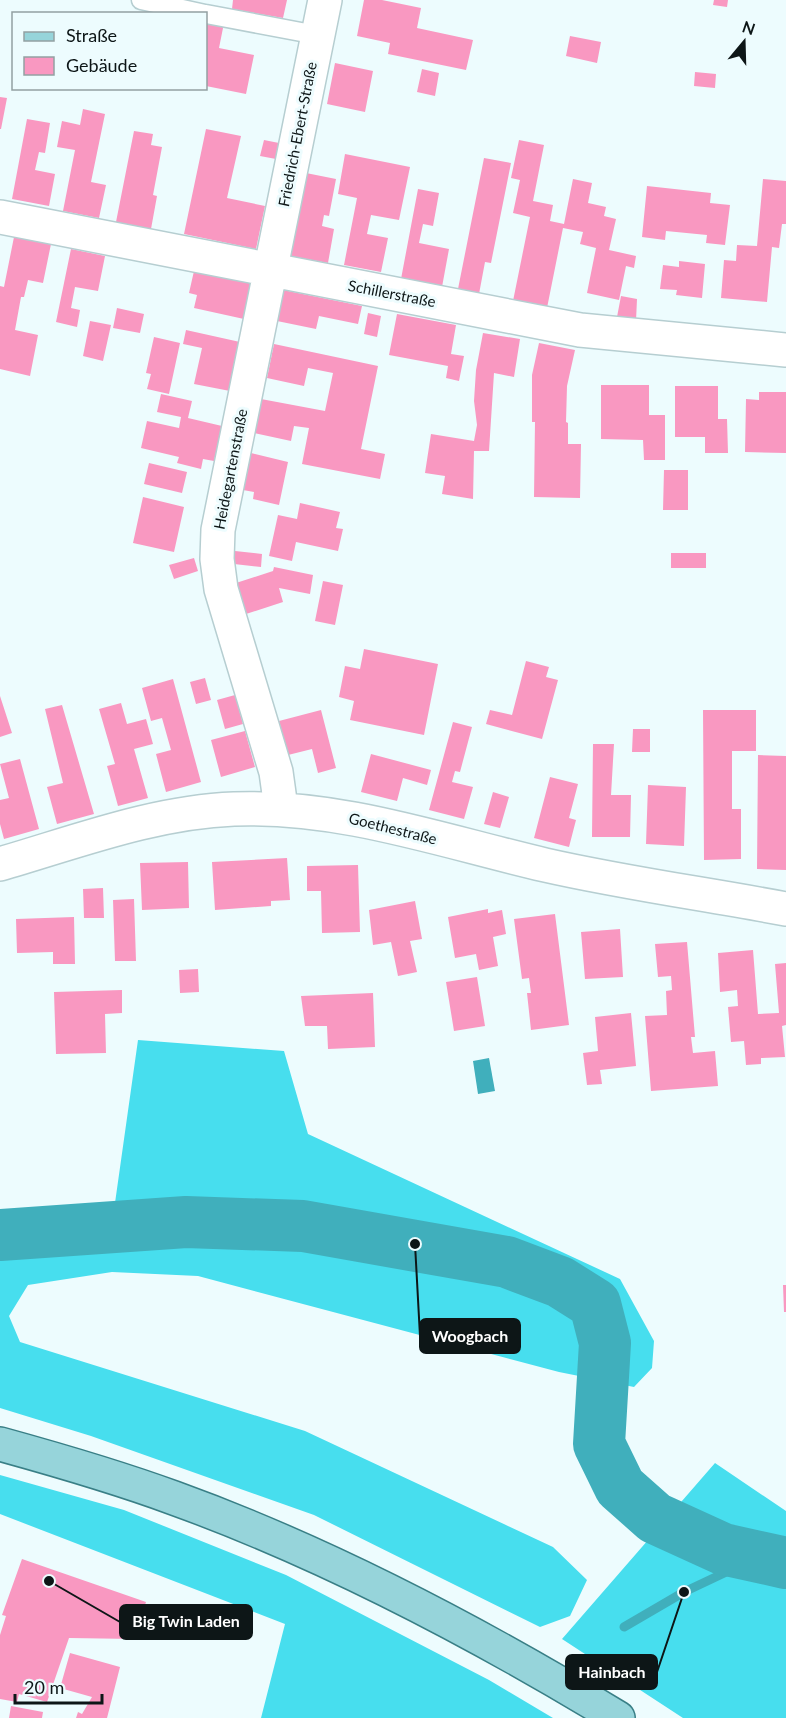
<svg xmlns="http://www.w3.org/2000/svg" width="786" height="1718" font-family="Lato,sans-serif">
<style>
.forest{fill:#47deee}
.water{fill:#40afbc}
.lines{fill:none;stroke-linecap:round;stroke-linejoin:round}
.stream{stroke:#40afbc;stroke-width:9}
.river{stroke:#40afbc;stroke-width:52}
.building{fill:#f998c1}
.service-casing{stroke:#b6ced1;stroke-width:21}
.minor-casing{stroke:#b6ced1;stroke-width:36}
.primary-casing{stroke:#397f86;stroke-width:36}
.service{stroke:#fff;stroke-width:18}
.minor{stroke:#fff;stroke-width:33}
.primary{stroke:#96d4da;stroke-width:33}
.labels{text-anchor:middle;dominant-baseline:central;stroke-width:6;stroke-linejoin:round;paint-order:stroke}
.street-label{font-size:15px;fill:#0d1617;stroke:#edfcfe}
.leader{fill:none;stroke:#0d1617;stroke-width:2}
.callout-dot{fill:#0d1617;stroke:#edfcfe;stroke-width:2}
.callout{fill:#0d1617;stroke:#0d1617;stroke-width:2}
.callout-label{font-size:16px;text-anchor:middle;font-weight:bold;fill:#fff}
</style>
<rect width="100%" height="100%" fill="#edfcfe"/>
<path class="forest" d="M138,1040L284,1051L308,1134L620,1279L654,1341L652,1368L634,1387L559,1372L198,1276L112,1272L28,1285L9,1316L20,1342L305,1431L553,1547L587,1580L570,1616L540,1627L314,1515L91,1436L0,1408V1211L114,1210Z
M715,1463L786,1511V1718H683L562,1639Z
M0,1475L124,1510L286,1575L489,1680L553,1718H261L285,1624L0,1514Z"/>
<path class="water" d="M489,1058L495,1091L478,1094L473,1061Z"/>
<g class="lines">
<path class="stream" d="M624,1627L684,1592L758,1557"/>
<path class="river" d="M0,1235L186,1222L303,1226L507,1262L560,1282L595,1304L605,1343L599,1444L620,1487L655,1518L723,1549L786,1563"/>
</g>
<path class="building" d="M233,0H287L283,18L232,9Z
M364,0H382L421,8L417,28L473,40L466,70L388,54L390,43L357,36Z
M714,0H728L727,7L713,5Z
M206,19L224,23L219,48L254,55L246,94L206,86Z
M570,36L601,42L597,63L566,56Z
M335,63L373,71L365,112L327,104Z
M422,69L439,73L435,96L417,92Z
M695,72L716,74L715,88L694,86Z
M0,97L7,98L1,129H0Z
M83,109L105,114L91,182L106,185L99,218L63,211L75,150L57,147L62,121L80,125Z
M27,119L50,123L45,153L39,152L35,170L55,174L49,206L12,199Z
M206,129L241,136L227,198L265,206L256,249L184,234Z
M134,131L153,134L151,145L162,147L153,195L157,196L151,229L116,222Z
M264,140L279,143L276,159L260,156Z
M519,140L544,145L533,201L553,205L550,221L564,224L573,179L592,183L588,203L606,207L604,216L616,219L609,250L636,256L634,268L626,266L619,300L587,293L596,248L580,244L583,232L563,228L547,308L513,301L530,217L513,213L520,180L511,178Z
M345,154L410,167L399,220L371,215L367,234L388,238L381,272L344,265L357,198L338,194Z
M484,158L511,163L491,263L485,262L479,294L458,289Z
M306,173L336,179L329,216L324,215L322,226L334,229L328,263L290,256Z
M763,179L786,181V224H782L779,248L772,247L767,302L721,298L724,260L736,261L737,245L757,246Z
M647,186L711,193L710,203L730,205L725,245L706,243L707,235L666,231L665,240L642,237Z
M418,189L439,193L433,226L423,224L419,243L449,249L442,287L401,279Z
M14,237L51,244L43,283L28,280L24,297H21L15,330L38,335L30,376L0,369V286L4,287Z
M71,249L105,256L98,291L75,287L71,308L80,310L77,327L56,322Z
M679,261L705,264L702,298L676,295L677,290L660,289L663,265L679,267Z
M194,271L251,283L244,319L194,308L197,295L189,293Z
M283,290L362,306L358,324L319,316L316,329L277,321Z
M621,296L637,299L636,321L617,317Z
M117,308L144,314L140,333L113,328Z
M368,313L381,316L377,337L364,334Z
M397,314L456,325L451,354L464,356L459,381L446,378L448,366L389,355Z
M90,321L111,325L103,361L83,356Z
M186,330L240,342L230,391L194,384L202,348L183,344Z
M483,333L520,339L514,377L494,373L489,451H474L473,499L442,494L445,476L425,473L431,434L474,441L477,425L474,401L476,370Z
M154,337L180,343L169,394L147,389L151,374L146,373Z
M539,343L575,350L567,386L566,422L568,423V444H581L580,498L534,497L535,422H532V375Z
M274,344L378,366L361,449L385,454L380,479L302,464L309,428L294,426L291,441L254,433L261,399L325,411L333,373L308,368L304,386L267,378Z
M601,385H649V415H665V460H644L643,440L601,439Z
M675,386H718V419H727L728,453H705V437H675Z
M759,392H786V453L745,452L746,399L759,400Z
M161,394L192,401L188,418L222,426L214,461L203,459L201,469L177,463L179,457L141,448L147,421L179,428L181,417L157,412Z
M251,453L288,462L279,505L253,499L254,492L243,490Z
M149,463L187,472L182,493L144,484Z
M664,470H688V510H663Z
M143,497L184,507L174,552L133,543Z
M300,503L340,512L336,528L343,529L338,551L296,542L292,561L269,556L278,515L297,519Z
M235,551L262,554L261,567L234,564Z
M671,553H706V568H671Z
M194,558L198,571L174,579L169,565Z
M274,567L313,575L310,594L279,588L283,602L246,614L236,583L273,571Z
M323,581L343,585L335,625L315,621Z
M364,649L438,664L424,735L350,720L354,701L339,697L345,666L360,669Z
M526,661L549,667L546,677L558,680L542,739L486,724L490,710L512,715Z
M205,678L211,700L196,704L190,682Z
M173,679L201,782L166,792L156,754L171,750L162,718L151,721L142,688Z
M235,695L243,724L225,729L217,700Z
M0,696L12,733L0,737Z
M121,703L127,724L146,719L153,744L134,749L148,798L118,806L107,766L115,764L99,709Z
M62,705L94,814L57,824L47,787L63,783L45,709Z
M321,710L336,768L318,773L312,749L288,755L279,721Z
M703,710H756V751H732V809H741V859L704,860Z
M453,722L472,727L460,772L455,771L452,782L473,787L464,819L429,810Z
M633,729H650V752H632Z
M245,731L255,767L221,777L211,740Z
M593,744H614L611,795H631L630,837H592Z
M371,754L431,770L427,785L403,778L397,801L361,792Z
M758,755L786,756V870L757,869Z
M20,759L39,829L4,839L0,824V800L9,798L0,764Z
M550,777L578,784L569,818L576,820L569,847L534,838Z
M648,785L686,787L684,846L646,844Z
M493,792L509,797L500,828L484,824Z
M287,858L290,900L271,901V906L215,910L212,862Z
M188,862L189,908L142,910L140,863Z
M358,865L360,932L322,933L321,891H307V866Z
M103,888L104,918H84L83,889Z
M134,899L136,961H115L113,900Z
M415,901L422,939L410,941L417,972L398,976L391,942L373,945L369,910Z
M488,909V913L502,910L506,934L493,937L498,966L479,970L476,954L455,958L448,917Z
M555,914L569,1025L531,1030L527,993H531L529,978L522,979L514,919Z
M74,917L75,964H53V952L17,953L16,919Z
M620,929L623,977L585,979L581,932Z
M687,942L695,1037H691L693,1053L715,1051L718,1086L651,1091L645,1016L667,1015L666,991L672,990L671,976L658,977L655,944Z
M753,950L758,1014L779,1013L775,964L786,963V1025L782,1026L785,1057L761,1058V1064L746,1065L744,1041L731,1042L728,1007L738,1006L737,990L720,992L718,953Z
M198,969L199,992L180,993L179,970Z
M477,977L485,1026L454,1031L446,982Z
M122,990V1013L105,1014L106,1053L56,1054L54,992Z
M373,993L375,1047L328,1049L327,1026H305L301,996Z
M631,1013L636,1066L600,1070L602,1084L587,1085L583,1053L598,1051L595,1017Z
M783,1285H786V1312H784Z
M22,1559L146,1602L134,1639L69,1638L47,1702L19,1694L17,1702L0,1699V1635L6,1616L2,1615Z
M70,1653L120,1667L107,1718H76L78,1712L82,1714L92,1697L60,1688Z
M11,1706L43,1712L42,1718H9Z"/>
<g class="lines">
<defs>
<path id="service" d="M141,0L205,14
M206,14L317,35"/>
<path id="minor" d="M0,217L580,330L786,350
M281,808L276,772L221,589L217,559L218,530L325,0
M0,864C76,842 154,812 234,809C341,805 442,841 545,865C624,883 706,894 786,909"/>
<path id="primary" d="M0,1444C58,1460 117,1477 174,1498C329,1554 478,1633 618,1718"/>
</defs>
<use href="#service" class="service-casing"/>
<use href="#minor" class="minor-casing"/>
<use href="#primary" class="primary-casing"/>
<use href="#service" class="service"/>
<use href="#minor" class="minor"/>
<use href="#primary" class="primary"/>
</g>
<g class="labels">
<g class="street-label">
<text transform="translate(297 134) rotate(-79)">Friedrich-Ebert-Straße</text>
<text transform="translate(392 293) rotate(11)">Schillerstraße</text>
<text transform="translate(230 469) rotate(-79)">Heidegartenstraße</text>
<text transform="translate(393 828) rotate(14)">Goethestraße</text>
</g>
</g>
<path class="leader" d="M415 1244L420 1336M49 1581L120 1622M684 1592L657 1672"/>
<g class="callout-dot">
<circle cx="415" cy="1244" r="6"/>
<circle cx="49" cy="1581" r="6"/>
<circle cx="684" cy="1592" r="6"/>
</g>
<g class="callout">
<rect x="420" y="1319" width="100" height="34" rx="6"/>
<rect x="120" y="1605" width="132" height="34" rx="6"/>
<rect x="566" y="1655" width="91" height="34" rx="6"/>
</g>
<g class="callout-label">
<text x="470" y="1342">Woogbach</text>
<text x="186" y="1627">Big Twin Laden</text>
<text x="612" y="1678">Hainbach</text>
</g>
<rect x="12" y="12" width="195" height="78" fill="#edfcfe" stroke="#93a0a2" stroke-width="1.5"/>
<rect x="24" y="32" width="30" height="9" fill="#96d4da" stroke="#93a0a2" stroke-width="1.5"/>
<text x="66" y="42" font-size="18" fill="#0d1617">Straße</text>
<rect x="24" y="57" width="30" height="18" fill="#f998c1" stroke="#93a0a2" stroke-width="1.5"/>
<text x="66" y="72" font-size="18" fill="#0d1617">Gebäude</text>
<g transform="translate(744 42) rotate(19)" stroke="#edfcfe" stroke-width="4.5" paint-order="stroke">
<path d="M0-4.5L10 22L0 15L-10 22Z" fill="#0d1617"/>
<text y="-9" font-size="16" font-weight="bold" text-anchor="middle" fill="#0d1617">N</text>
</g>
<path d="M15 1694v9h87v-9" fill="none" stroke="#0d1617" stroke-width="3"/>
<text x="24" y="1694" font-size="18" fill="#0d1617" stroke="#edfcfe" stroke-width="4.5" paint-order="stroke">20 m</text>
</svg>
